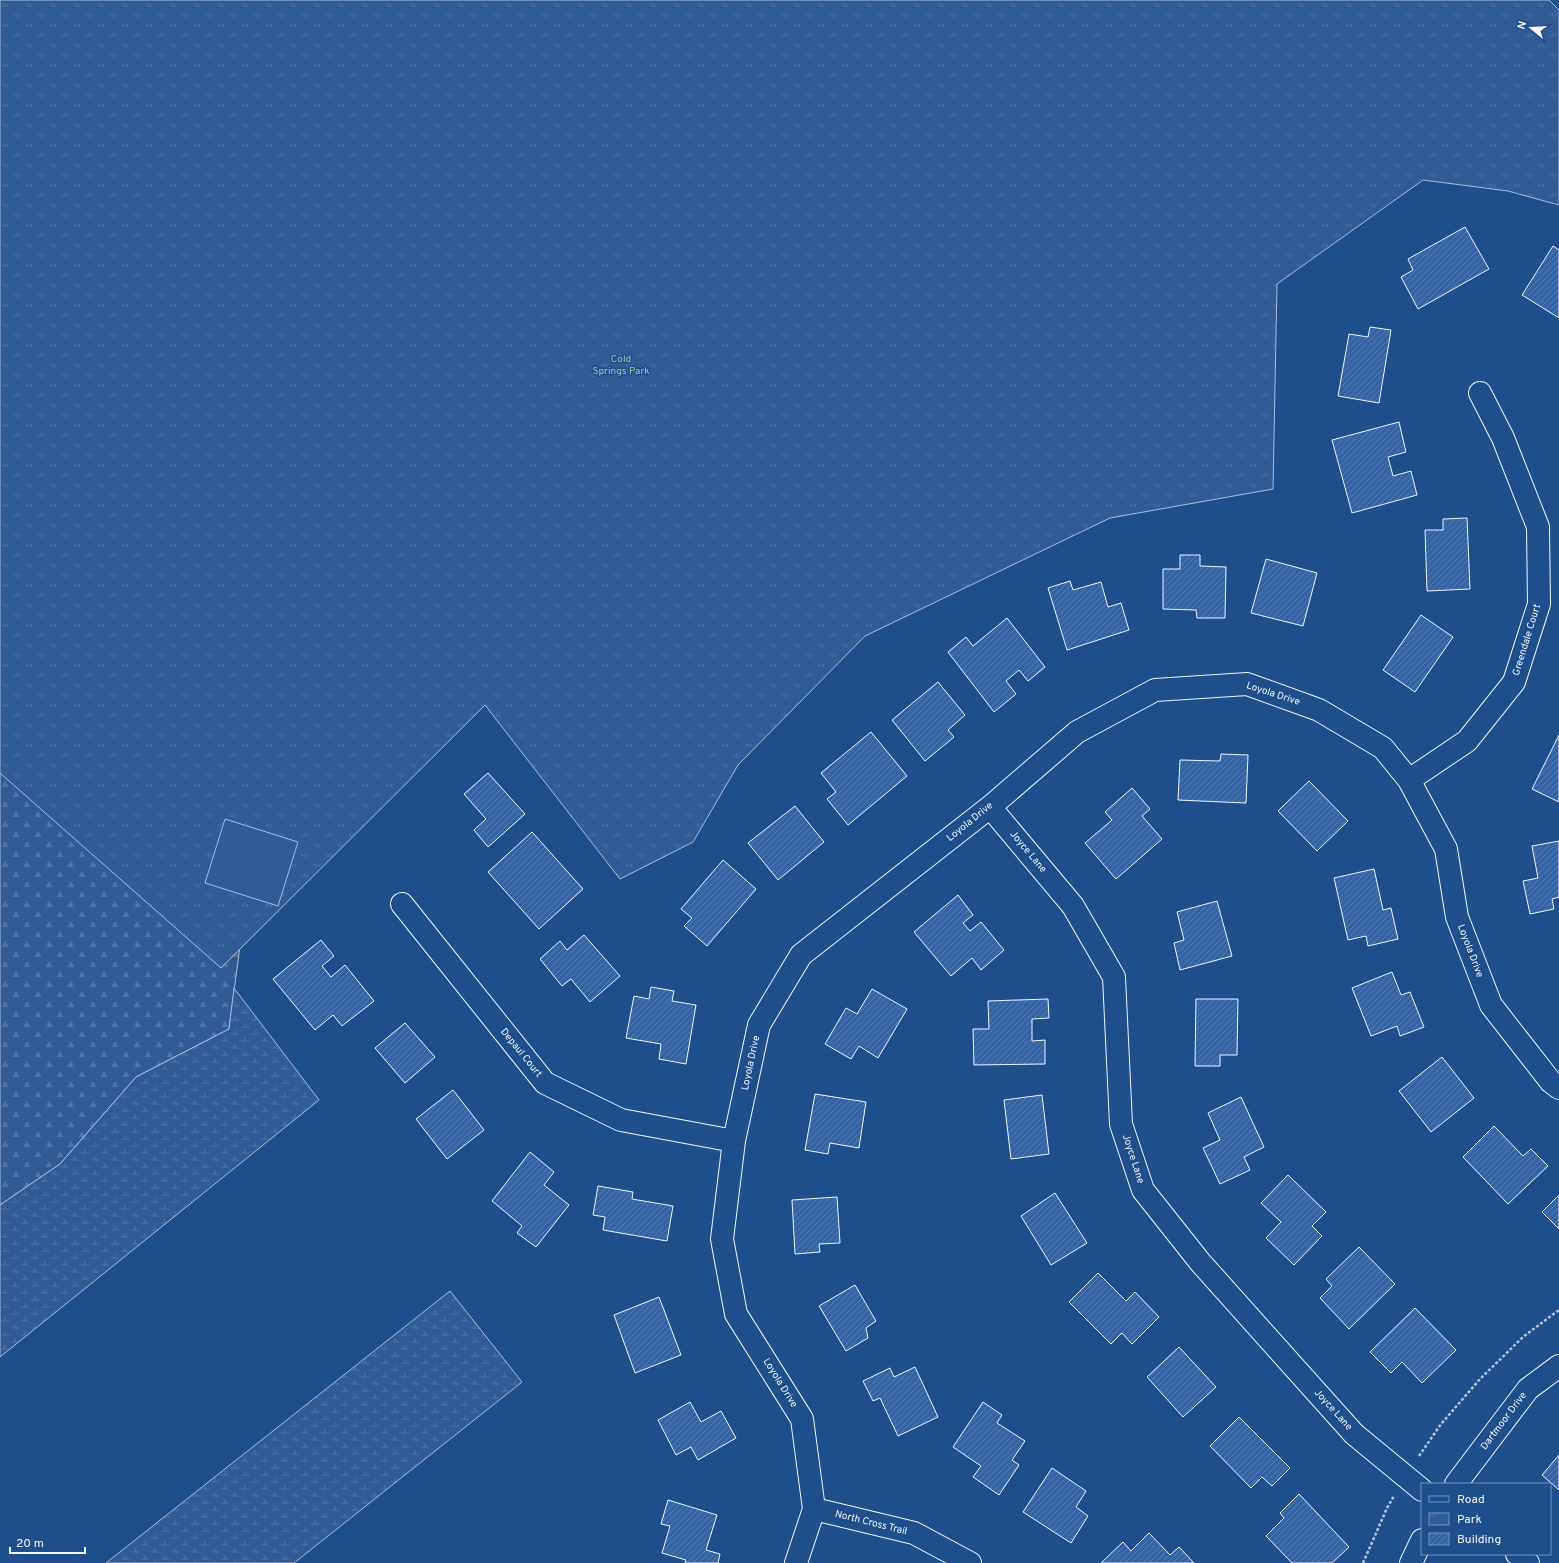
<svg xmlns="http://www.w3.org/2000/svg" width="1559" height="1563" font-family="Overpass,sans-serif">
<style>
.forest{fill:url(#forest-firs);stroke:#a8bbd7}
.wetland{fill:url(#wetland-marsh);stroke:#a8bbd7}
.park{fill:url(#park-tufts);stroke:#a8bbd7}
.built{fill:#305b95;stroke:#a8bbd7}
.building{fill:url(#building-hatch);stroke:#f2f6ff}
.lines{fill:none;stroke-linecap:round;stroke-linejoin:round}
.minor-casing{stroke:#f2f6ff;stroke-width:24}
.path{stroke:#b3c4dc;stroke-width:2.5;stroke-dasharray:3 2;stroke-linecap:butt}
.minor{stroke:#1f4e8c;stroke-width:22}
.labels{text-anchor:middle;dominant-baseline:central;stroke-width:3;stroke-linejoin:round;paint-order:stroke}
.park-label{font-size:10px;fill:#97c8a6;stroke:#1f4e8c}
.street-label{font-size:10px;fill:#f2f6ff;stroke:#1f4e8c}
</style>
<defs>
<pattern id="forest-firs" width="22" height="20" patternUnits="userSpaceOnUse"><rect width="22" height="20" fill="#305b95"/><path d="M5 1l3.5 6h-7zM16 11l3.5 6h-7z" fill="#4e73a5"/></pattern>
<pattern id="wetland-marsh" width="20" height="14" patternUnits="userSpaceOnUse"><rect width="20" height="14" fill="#305b95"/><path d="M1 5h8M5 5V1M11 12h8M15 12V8" fill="none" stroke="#4e73a5"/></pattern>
<pattern id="park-tufts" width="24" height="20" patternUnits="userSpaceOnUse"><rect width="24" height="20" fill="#305b95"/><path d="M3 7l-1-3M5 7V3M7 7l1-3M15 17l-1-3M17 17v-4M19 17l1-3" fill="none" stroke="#4e73a5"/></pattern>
<pattern id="building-hatch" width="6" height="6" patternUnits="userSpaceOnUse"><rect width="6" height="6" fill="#3563a3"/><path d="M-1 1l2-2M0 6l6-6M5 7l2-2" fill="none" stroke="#537ab1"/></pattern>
</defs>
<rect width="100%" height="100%" fill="#1f4e8c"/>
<path class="forest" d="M0,364L483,633L244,916L229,1029L136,1077L60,1164L0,1205Z"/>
<path class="wetland" d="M234,988L319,1100L0,1357V1205L60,1164L136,1077L229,1029Z
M450,1291L522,1382L294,1563H106Z"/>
<path class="park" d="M0,0H1549L1559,10V205L1508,191L1423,180L1277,284L1273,489L1110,518L865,636L738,765L693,842L620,879L485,705L221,968L0,773Z"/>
<path class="built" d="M225,819L298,842L278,906L205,883Z"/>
<path class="building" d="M1465,227L1489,269L1418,309L1401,277L1413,270L1408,259Z
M1553,246L1559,250V318L1522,295Z
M1370,327L1391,330L1379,403L1338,396L1349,334L1368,337Z
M1399,422L1406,452L1388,457L1393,476L1411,471L1417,495L1352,513L1332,440Z
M1467,518L1470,589L1427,591L1425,530H1443V519Z
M1180,555H1200V566L1226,567L1225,618H1197L1196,610L1163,609V569H1180Z
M1266,559L1317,573L1303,626L1251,613Z
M1070,581L1073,590L1101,582L1108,607L1121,603L1129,630L1067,650L1048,588Z
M1421,615L1453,637L1415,692L1383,670Z
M1007,618L1045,667L1028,681L1019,670L1006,681L1016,694L994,712L948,652L966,637L973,646Z
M938,682L965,715L948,730L954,737L925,761L892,720Z
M871,732L907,776L848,825L827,799L836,792L821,773Z
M1559,735V802L1532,789Z
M1221,754L1248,755L1246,803L1178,800L1180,760L1220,761Z
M488,773L525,814L488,847L474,830L486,819L464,794Z
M1309,781L1348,821L1317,851L1278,811Z
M1132,788L1150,809L1142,816L1162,839L1116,879L1085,843L1112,820L1105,812Z
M795,806L824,842L778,880L748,843Z
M532,832L583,889L539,929L488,872Z
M1559,841V897L1552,899L1554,909L1530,914L1523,881L1538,878L1532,846Z
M723,860L756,889L707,946L684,926L692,918L681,909Z
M1374,869L1383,910L1391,908L1398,939L1368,946L1366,936L1348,940L1334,878Z
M958,895L973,915L963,923L970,931L981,922L1004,950L981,970L972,958L951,976L914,932Z
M1217,901L1232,956L1180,970L1174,943L1184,940L1177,912Z
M584,935L620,976L590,1002L571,979L562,986L540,959L560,941L567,950Z
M321,940L334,956L322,966L331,977L345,965L374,1001L342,1026L333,1015L315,1030L273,979Z
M1392,972L1401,995L1410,992L1424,1027L1400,1036L1397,1026L1371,1036L1352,988Z
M651,987L674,991L672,1001L696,1005L686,1064L659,1059L661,1044L626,1038L634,996L649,999Z
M872,989L907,1009L878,1058L859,1046L851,1059L825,1044L846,1008L857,1014Z
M1048,999L1049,1018L1032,1019V1041L1045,1040V1064L974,1065L973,1029H989L988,1001Z
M1196,999H1238L1237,1055H1220V1066H1195Z
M405,1023L435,1057L405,1083L375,1048Z
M1442,1057L1474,1098L1431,1132L1399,1091Z
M453,1090L484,1130L447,1159L416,1119Z
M815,1094L866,1102L859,1148L830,1143L828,1154L805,1150Z
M1042,1095L1049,1154L1011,1159L1004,1100Z
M1241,1097L1264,1147L1244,1157L1250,1170L1220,1184L1203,1148L1220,1140L1208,1113Z
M1494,1126L1523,1156L1531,1149L1548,1166L1508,1204L1463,1157Z
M530,1152L554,1172L544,1185L569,1205L536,1247L517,1233L522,1226L492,1201Z
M1288,1175L1326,1212L1312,1226L1322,1236L1294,1265L1266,1238L1281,1222L1261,1203Z
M598,1186L633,1192L632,1199L673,1206L667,1241L603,1230L605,1217L593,1215Z
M1055,1193L1087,1243L1051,1265L1021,1216Z
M1559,1195V1229L1542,1212Z
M837,1197L840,1243L819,1244L820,1252L795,1254L792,1200Z
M1359,1247L1395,1284L1349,1329L1320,1298L1332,1286L1326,1279Z
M1098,1273L1126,1301L1135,1292L1159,1317L1132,1344L1122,1333L1111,1344L1069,1302Z
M855,1285L876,1321L866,1328L868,1338L846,1351L819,1306Z
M659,1297L681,1355L635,1373L614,1315Z
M1415,1308L1456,1350L1422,1383L1402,1362L1391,1373L1370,1352Z
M1179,1347L1216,1387L1183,1417L1147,1377Z
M915,1367L938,1417L898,1436L880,1398L873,1401L863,1381L890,1368L894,1377Z
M690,1402L701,1422L721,1411L736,1438L698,1460L691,1447L676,1455L658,1420Z
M983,1402L1002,1415L997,1423L1025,1441L1012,1460L1019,1465L999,1495L973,1477L981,1466L953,1447Z
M1239,1417L1290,1468L1272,1486L1262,1477L1251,1488L1210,1446Z
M1559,1455V1490L1542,1475Z
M1052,1468L1086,1491L1076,1507L1088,1516L1071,1543L1023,1512Z
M1299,1494L1349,1547L1332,1563H1292L1266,1536L1284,1518L1280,1513Z
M668,1500L717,1515L706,1550L720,1554L718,1563H685L686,1560L662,1553L670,1526L661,1524Z
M1149,1533L1170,1555L1179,1547L1194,1563H1101L1123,1542L1131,1551Z"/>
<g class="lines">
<defs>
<path id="minor" d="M1409,780L1467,741L1514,682L1539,604L1538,527L1503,438L1480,393
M990,807L1073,906L1114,977L1121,1124L1143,1190L1200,1262L1354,1434L1422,1490
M402,904L545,1083L621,1120L734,1141
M1456,1484L1528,1389L1559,1366
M814,1509L914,1533L970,1563
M1517,1554L1528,1563
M796,1563L814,1509L802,1419L736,1314L722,1239L734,1141L759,1025L801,955L990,807L1077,732L1155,690L1247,684L1319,710L1383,748L1409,780L1446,849L1457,917L1491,1005L1551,1082L1559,1088
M1411,1563L1422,1540"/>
</defs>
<use href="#minor" class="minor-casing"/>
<path class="path" d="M1419,1456L1441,1424L1480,1379L1523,1337L1559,1310
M1363,1563L1387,1508L1394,1496"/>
<use href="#minor" class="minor"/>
</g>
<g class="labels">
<g class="park-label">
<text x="621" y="359">Cold<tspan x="621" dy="12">Springs Park</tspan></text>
</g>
<g class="street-label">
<text transform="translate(1527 640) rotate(-73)">Greendale Court</text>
<text transform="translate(1273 694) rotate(18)">Loyola Drive</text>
<text transform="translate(970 822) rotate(-39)">Loyola Drive</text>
<text transform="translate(1028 852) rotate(50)">Joyce Lane</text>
<text transform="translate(1470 951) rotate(69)">Loyola Drive</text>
<text transform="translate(521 1053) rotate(51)">Depaul Court</text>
<text transform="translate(751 1063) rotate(-78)">Loyola Drive</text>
<text transform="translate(1133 1159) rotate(72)">Joyce Lane</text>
<text transform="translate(780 1383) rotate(58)">Loyola Drive</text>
<text transform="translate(1333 1410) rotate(48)">Joyce Lane</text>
<text transform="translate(1504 1421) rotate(-53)">Dartmoor Drive</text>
<text transform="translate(871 1523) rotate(14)">North Cross Trail</text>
</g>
</g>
<rect x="1421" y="1483" width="130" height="72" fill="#1f4e8c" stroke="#7391ba"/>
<rect x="1429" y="1496" width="20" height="6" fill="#1f4e8c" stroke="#7391ba"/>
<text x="1457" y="1503" font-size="12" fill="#f2f6ff">Road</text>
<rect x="1429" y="1513" width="20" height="12" fill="url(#park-tufts)" stroke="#7391ba"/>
<text x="1457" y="1523" font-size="12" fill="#f2f6ff">Park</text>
<rect x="1429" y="1533" width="20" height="12" fill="url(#building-hatch)" stroke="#7391ba"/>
<text x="1457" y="1543" font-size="12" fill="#f2f6ff">Building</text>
<g transform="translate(1531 28) rotate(288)" stroke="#1f4e8c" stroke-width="3" paint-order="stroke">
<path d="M0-3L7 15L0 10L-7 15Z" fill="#f2f6ff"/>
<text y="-6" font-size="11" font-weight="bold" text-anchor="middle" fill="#f2f6ff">N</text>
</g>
<path d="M10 1547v6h75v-6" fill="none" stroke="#f2f6ff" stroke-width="2"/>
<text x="16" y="1547" font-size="12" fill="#f2f6ff" stroke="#1f4e8c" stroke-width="3" paint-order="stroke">20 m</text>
</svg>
